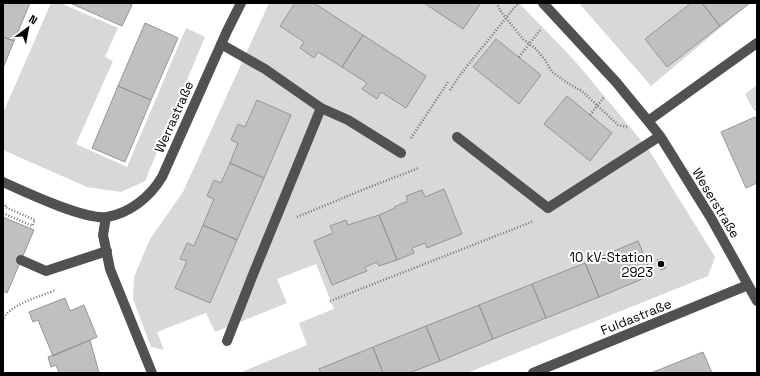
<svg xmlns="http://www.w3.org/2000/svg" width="760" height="376" font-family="'Space Grotesk',sans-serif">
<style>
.green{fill:#d8d8d8}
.building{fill:#c0c0c0;stroke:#959595}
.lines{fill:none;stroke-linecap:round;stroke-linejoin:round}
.path{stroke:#737373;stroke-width:2.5;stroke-dasharray:1 2;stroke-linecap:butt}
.minor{stroke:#515151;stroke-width:10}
.poi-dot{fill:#000;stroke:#fff;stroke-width:1.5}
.labels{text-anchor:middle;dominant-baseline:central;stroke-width:4;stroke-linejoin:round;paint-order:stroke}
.street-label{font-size:13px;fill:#000;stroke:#fff}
.poi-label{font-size:13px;fill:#000;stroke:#fff;text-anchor:end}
</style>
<rect width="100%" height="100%" fill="#fff"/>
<path class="green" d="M51,3H60L118,28L105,57L113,61L76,144L127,167L186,28L205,37L145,181L121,192L87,187L3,150V113Z
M269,3H519L575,61L649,150L715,257L708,276L467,373H239L307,345L299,323L334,309L316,264L277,279L287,303L215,332L206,313L157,332L164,350L151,347L133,299L134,277L150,239L183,192Z
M579,3H750L651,86Z
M757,85V110L754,111L745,94Z"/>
<path class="building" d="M3,3H30L14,41L3,37Z
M70,3H127L132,5L122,26Z
M295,3H314L363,35L342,67L318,52L314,58L300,48L304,42L280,26Z
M424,3H481L463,29Z
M691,3H702L720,26L667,67L645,39Z
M702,3H750L720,26Z
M145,23L178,38L151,100L118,86Z
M363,35L426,76L406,108L381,92L377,99L362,89L367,83L342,67Z
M3,37L14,41L3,68Z
M496,39L541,75L519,104L473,67Z
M118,86L151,100L125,162L92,148Z
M567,96L612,133L590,161L544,124Z
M257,100L291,115L264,178L230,163L238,143L231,140L238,124L245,127Z
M755,117L757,122V183L746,188L721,132Z
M230,163L264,178L237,240L203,225L214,199L207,196L214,180L221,183Z
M444,189L462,234L427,248L425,243L412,248L414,253L397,260L379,215L395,208L394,207L408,201L406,196L422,190L425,197Z
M379,215L397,260L379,266L377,262L365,267L367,271L332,285L314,241L333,233L330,226L346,220L348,225Z
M3,217L34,230L7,293L3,291Z
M203,225L237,240L210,303L175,288L187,261L180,259L187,243L194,246Z
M638,241L652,275L599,297L585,263Z
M662,259L666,268L661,270L657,260Z
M585,263L599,297L546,318L532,284Z
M532,284L546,318L493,339L479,305Z
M65,298L70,311L84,305L97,337L53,356L38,320L33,322L29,312Z
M479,305L493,339L440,361L426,326Z
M426,326L440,361L409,373H383L373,347Z
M90,340L99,373H59L56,365L51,367L48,357Z
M373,347L383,373H321L319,369Z
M703,352L712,373H651Z"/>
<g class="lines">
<path class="path" d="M496,3L502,13L523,39L536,49L545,60L552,72L569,84L582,91L618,125L628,127
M519,57L541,29
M450,90L460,75L518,3
M590,115L604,97
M411,138L448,82
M3,213L32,226L35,220L5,207L6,203
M297,217L367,188L419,168
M330,301L534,221
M3,321C6,305 42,296 56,290"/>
<path class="minor" d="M543,3L616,82L648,121L660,136L711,218L757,301
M221,44L265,69L321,108L348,120L401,153
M648,121L757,43
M457,137L548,208L660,136
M3,182C25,192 84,220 107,217C130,213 150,197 162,177L227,31L241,3
M106,217L103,235L110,269L152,373
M21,260L46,271L107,251
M227,341L252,277L321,108
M533,373L748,285"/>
</g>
<circle class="poi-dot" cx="661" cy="264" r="4"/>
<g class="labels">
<g class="street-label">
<text transform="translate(174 117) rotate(-66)">Werrastraße</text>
<text transform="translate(716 203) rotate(59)">Weserstraße</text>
<text transform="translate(636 317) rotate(-22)">Fuldastraße</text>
</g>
<g class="poi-label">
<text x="653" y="257">10 kV-Station<tspan x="653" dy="15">2923</tspan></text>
</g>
</g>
<rect width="760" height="376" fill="none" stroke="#000000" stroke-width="8"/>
<g transform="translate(28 28) rotate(32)" stroke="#ffffff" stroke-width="3" paint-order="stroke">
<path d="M0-3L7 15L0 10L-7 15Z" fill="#000000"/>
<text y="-6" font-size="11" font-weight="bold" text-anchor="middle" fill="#000000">N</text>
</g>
</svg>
